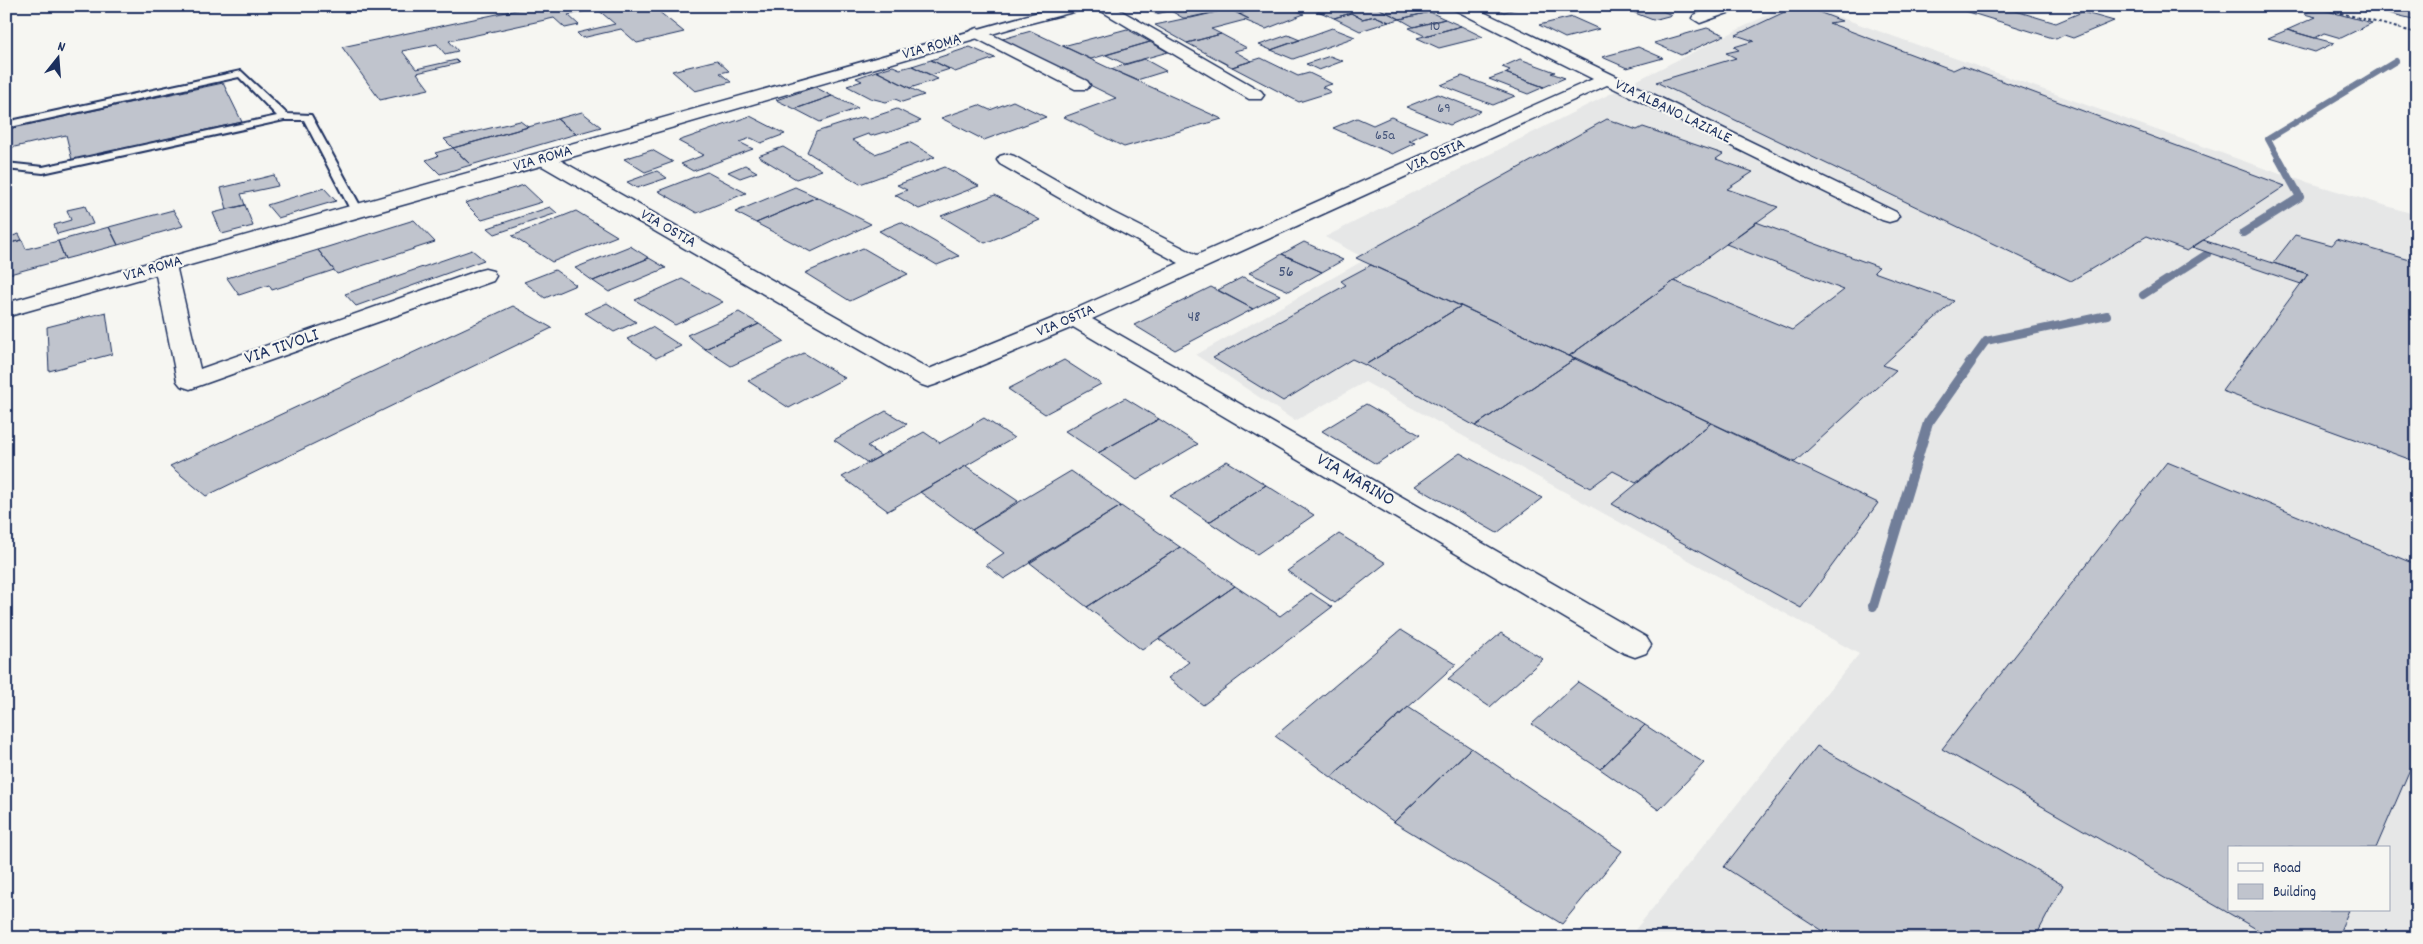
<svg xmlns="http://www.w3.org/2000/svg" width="2423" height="944" font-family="Dekko,sans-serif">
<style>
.built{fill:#e6e7e7;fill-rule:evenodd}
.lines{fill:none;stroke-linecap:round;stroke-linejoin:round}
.stream-far2{stroke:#717e99;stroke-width:6}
.stream-far1{stroke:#717e99;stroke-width:8}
.stream{stroke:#717e99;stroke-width:10}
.building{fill:#c0c4cd;stroke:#1b2f5e}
.service-casing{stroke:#1b2f5e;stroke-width:4}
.minor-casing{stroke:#1b2f5e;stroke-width:3}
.secondary-casing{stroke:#1b2f5e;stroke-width:3}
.path{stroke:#1b2f5e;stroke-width:2;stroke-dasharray:3 2.5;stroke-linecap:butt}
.service{fill:#f6f6f2;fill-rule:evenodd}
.minor{fill:#f6f6f2;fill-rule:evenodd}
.secondary{fill:#f6f6f2;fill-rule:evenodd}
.labels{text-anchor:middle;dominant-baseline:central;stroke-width:4.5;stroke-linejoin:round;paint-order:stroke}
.far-number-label{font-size:14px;fill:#44547a}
.far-street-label{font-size:16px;fill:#1b2f5e;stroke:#f6f6f2}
.number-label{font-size:16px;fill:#44547a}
.street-label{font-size:19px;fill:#1b2f5e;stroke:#f6f6f2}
</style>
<rect width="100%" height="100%" fill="#f6f6f2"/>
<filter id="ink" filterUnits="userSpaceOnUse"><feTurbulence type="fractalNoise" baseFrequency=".02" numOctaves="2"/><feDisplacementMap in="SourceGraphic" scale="10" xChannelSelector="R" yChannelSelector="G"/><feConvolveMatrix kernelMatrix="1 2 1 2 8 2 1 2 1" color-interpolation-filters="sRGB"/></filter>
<g filter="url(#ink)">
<path class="built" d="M1785,6H1808L2280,174L2417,215V938H1635L1631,935L1859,654L1365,382L1295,421L1196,355L1366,259L1325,237ZM2229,848H2389V910H2229Z"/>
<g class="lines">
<path class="stream-far2" d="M2280,161L2268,139L2396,61"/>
<path class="stream-far1" d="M2243,233L2300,197L2279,159
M2143,295L2207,254
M1970,363L1986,341L2107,315"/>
<path class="stream" d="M1873,606L1928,423L1971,362"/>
</g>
<path class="building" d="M535,6H652L684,32L637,43L621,29L582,38L577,33L615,24L597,9L568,15L579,25L565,28L554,18L449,41L458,51L445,54L437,44L402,51L416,69L456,60L459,63L417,73L429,89L380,100L342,47Z
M1142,6H1191L1156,14Z
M1191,6H1212L1221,11L1191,18H1183L1171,11Z
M1239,6H1267L1239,14L1229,9Z
M1267,6H1287L1304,14L1266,29L1244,20L1249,19L1239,14Z
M1322,6H1374L1400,19L1389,22L1375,16L1362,19L1351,13L1334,18L1313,9Z
M1386,6H1419L1430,12L1400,19L1378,8Z
M1491,6H1527L1504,12Z
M1617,6H1661L1655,8L1672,15L1653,20Z
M1797,6H1803L1842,21L1829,23L1953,70L1962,66L2285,186L2187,251L2147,236L2071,281L1656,82L1736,58L1726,53L1739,50L1734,47L1754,41L1736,35Z
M1949,6H1999L2056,23L2082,12L2114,21L2073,38L2064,35L2056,39Z
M2388,6H2417V20L2380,11Z
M2316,8L2372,23L2341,38L2324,33L2315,38L2287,30L2316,17L2304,14Z
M1229,9L1249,19L1211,29L1221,34L1187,43L1155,25Z
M1430,12L1445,19L1414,27L1400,19Z
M1351,13L1362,19L1375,16L1389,22L1360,31L1334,18Z
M1572,17L1599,29L1565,38L1539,25Z
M1445,19L1461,26L1425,36L1409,28Z
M1461,26L1483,37L1439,48L1417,38Z
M1332,28L1355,37L1293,59L1271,50Z
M1707,28L1725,35L1681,55L1654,43Z
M1127,29L1150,42L1091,59L1063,46Z
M2287,30L2315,38L2334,43L2315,52L2268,38Z
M1031,31L1111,69L1222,119L1124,147L1064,117L1116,98L999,40Z
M1221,34L1247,48L1234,51L1252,61L1232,67L1187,43Z
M1288,35L1300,40L1271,50L1259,45Z
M1150,42L1168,52L1125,64L1106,55Z
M970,47L995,58L955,72L931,60Z
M1638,47L1663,58L1627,68L1602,57Z
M1330,56L1343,61L1319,70L1306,64Z
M1261,58L1298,76L1309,73L1332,84L1322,87L1331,92L1299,102L1232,67Z
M1144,59L1166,71L1137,80L1111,69Z
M1520,59L1555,72L1551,73L1565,78L1544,87L1505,73L1510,70L1502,67Z
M717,60L729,71L720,73L731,82L695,91L672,71Z
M931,60L950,69L931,75L912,66Z
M893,66L900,69L912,66L938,79L910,88L876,71Z
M876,71L924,95L902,102L895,99L886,102L870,98L847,86L862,81L856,78Z
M1505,73L1544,87L1528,94L1489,79Z
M1462,76L1515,96L1493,105L1441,85Z
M223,83L242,122L72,160L66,135L6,149V129Z
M815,87L832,96L795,109L776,100Z
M1438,94L1481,111L1450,125L1406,107Z
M832,96L858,108L820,122L795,109Z
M1013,101L1046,117L984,140L941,118L979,105L990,110Z
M897,109L921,121L887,133L884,132L871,136L868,134L852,140L875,154L909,142L935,157L860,184L807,152L816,132L863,117L867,119Z
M582,112L601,127L576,134L557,119Z
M750,116L785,134L761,143L751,138L739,142L753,149L693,171L681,164L704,155L678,141Z
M1391,117L1427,132L1409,141L1415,143L1392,154L1333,128L1357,118L1373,125Z
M557,119L576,134L471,165L453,148Z
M1607,119L1637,130L1643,127L1723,154L1716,159L1753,172L1727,189L1778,207L1569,356L1356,258Z
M520,121L528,127L453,148L444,139Z
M783,147L822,170L796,179L758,156Z
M453,148L471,165L440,174L426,160L438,156L435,153Z
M652,150L673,162L645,172L624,159Z
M745,165L757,172L740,178L728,172Z
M945,167L979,186L919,209L895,195L907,190L897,185Z
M657,171L667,178L637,188L627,182Z
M707,172L746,193L697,213L658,191Z
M274,175L278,186L241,194L245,205L227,209L221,188Z
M524,185L542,202L482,220L465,203Z
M795,187L817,197L756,223L735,212Z
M324,188L336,201L278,218L267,205Z
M995,195L1040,220L985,243L941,216Z
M817,197L871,224L811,252L756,223Z
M245,205L253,226L222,234L213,213Z
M85,206L93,224L57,234L54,225L71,220L67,210Z
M550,207L557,213L495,234L488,228Z
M173,210L183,226L118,245L109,227Z
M576,211L617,236L552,262L512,236Z
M414,220L435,242L337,274L318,250Z
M901,222L959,256L937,265L879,231Z
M1756,222L1879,267L1874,272L1954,301L1883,365L1896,370L1795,462L1569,356L1674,281L1792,330L1844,290L1726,244Z
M109,227L118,245L65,259L58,241Z
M19,234L22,240L6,244V238Z
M2295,235L2332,245L2337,239L2417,262V462L2222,391L2308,274L2273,263Z
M22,240L26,249L58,241L65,259L6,275V244Z
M2203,240L2273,263L2308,274L2301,284L2192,247Z
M1304,242L1343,260L1322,272L1282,254Z
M630,246L649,258L593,281L575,268Z
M863,248L908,274L850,301L805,273Z
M318,250L334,270L272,290L269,285L239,295L227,278Z
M472,250L484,260L356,306L345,294Z
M1282,254L1322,272L1289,291L1249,273Z
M649,258L666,268L609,292L593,281Z
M1371,265L1461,306L1365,365L1352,359L1283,401L1213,358L1346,285L1341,281Z
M555,270L576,285L545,298L524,282Z
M1243,277L1280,295L1253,309L1218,290Z
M682,279L723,302L675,325L635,300Z
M1211,287L1253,309L1175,350L1134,325Z
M607,303L636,322L614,332L585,313Z
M513,306L552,328L206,496L170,466Z
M1461,306L1569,356L1576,358L1475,426L1365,365Z
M106,312L112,354L49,371L47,327Z
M739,312L759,324L705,349L687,335Z
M759,324L784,341L731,366L705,349Z
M652,327L681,346L656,358L627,339Z
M804,353L845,378L789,408L748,381Z
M1576,358L1711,423L1636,483L1613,471L1590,488L1475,426Z
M1064,360L1101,384L1045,414L1008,389Z
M1125,398L1159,419L1098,453L1065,431Z
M1366,404L1420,435L1376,464L1322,431Z
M886,411L907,424L867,446L881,456L868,463L834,440Z
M984,418L1014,438L888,511L842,477L924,432L940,443Z
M1159,419L1198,444L1137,480L1098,453Z
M1711,423L1878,503L1801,608L1612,504Z
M1460,453L1542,498L1497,533L1415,486Z
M1227,461L1266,485L1209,522L1170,496Z
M2167,462L2417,565V753L2376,848H2229V910H2349L2337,938H2272L1942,749Z
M966,466L1018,501L972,530L920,492Z
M1071,471L1121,506L1004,579L986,565L1004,553L972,530Z
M1266,485L1314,515L1257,554L1209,522Z
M1121,506L1180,547L1087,607L1029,562Z
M1339,534L1386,563L1335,603L1287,571Z
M1180,547L1235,586L1142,650L1087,607Z
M1235,586L1280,616L1311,593L1332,607L1203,705L1168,678L1189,662L1159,639Z
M1401,630L1456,664L1331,777L1275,736Z
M1501,633L1543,659L1490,707L1448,679Z
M1578,682L1645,725L1600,769L1532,724Z
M1408,707L1471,748L1394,822L1331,777Z
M1645,725L1704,763L1659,810L1600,769Z
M1817,746L2063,885L2035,938H1834L1724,867Z
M1471,748L1622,851L1562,924L1394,822Z"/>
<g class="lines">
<defs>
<path id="service" d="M241,71L287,114L311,115L363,211L361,213L357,214L351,211L304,120H284L43,173L6,169V163L43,167L277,116L239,77L6,128V122Z"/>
<path id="minor" d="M1093,6H1113L1261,91L1264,95L1261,99H1249Z
M1450,6H1471L1896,212L1899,216L1896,220L1889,222L1882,220L1607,85L1092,319L1646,637L1651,645L1646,653L1635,657L1624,653L1073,327L937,384L928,387L919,384L537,163L534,159L537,155L544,153L551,155L929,369L1066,313L1179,263L1098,220L1000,164L997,160L1000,156L1007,154L1014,156L1112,212L1197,255L1593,79L1453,9Z
M1718,6H1742L1739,9L1700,23L1692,18L1694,15Z
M978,28L1087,81L1090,85L1087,89H1075L972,36L970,33L972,30Z
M165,258L173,260L176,265L200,369L477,271L485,269L493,271L496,276L493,281L190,389L181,386L177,381L154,265L157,260Z"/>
<path id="secondary" d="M1060,6H1088L1085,9L1019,26L551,163L6,317V303Z"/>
</defs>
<use href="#service" class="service-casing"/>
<use href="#minor" class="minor-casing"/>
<use href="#secondary" class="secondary-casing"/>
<path class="path" d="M2314,6L2417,33"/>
<use href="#service" class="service"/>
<use href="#minor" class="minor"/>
<use href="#secondary" class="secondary"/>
</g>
</g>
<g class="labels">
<g class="far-number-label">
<text x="1435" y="27">10</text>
<text x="1444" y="109">69</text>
<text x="1385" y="136">65a</text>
</g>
<g class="far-street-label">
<text transform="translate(932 47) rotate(-16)">VIA ROMA</text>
<text transform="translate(1673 112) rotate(26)">VIA ALBANO LAZIALE</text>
<text transform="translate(1436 156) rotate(-24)">VIA OSTIA</text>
<text transform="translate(543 159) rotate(-16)">VIA ROMA</text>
<text transform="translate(668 229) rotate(30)">VIA OSTIA</text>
<text transform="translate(153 269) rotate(-16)">VIA ROMA</text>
<text transform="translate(1066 321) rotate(-23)">VIA OSTIA</text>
</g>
<g class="number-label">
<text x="1286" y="272">56</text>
<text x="1194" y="317">48</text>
</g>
<g class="street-label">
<text transform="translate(282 348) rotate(-19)">VIA TIVOLI</text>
<text transform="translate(1355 481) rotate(30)">VIA MARINO</text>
</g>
</g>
<rect width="2423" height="944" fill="none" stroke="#f6f6f2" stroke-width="25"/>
<rect x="12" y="12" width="2398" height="919" fill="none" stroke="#1b2f5e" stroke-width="2" filter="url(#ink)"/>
<rect x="2228" y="846" width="162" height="65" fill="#f6f6f2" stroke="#9ea6b7"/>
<rect x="2238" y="863" width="25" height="8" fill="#f6f6f2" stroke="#9ea6b7"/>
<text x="2273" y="872" font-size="15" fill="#1b2f5e">Road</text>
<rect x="2238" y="884" width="25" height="15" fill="#c0c4cd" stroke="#9ea6b7"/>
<text x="2273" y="896" font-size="15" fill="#1b2f5e">Building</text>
<g transform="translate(58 58) rotate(17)" stroke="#f6f6f2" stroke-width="4" paint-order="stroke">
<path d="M0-4L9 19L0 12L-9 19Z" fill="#1b2f5e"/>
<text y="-8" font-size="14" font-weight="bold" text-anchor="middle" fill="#1b2f5e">N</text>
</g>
</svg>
